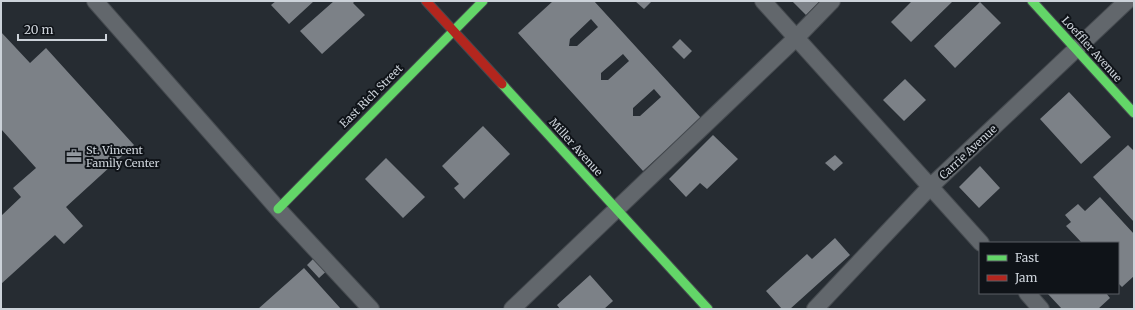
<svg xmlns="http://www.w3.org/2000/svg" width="1135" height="310" font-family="Merriweather,serif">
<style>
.building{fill:#7c8187;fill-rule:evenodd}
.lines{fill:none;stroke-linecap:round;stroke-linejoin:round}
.lane-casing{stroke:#454a4f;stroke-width:18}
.fast-casing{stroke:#454a4f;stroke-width:11}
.jam-casing{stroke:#454a4f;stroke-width:11}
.lane{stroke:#62676c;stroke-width:16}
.fast{stroke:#63d668;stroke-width:9}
.jam{stroke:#b3261e;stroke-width:9}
.labels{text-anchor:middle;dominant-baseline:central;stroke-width:4;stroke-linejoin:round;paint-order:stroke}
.street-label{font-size:11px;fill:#ccd2d9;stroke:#0f1318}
.poi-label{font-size:11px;fill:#ccd2d9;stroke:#0f1318;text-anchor:start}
</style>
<rect width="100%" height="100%" fill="#262c32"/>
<path class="building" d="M276,1H314L289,24L271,5Z
M334,1H355L353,3L365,15L322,54L300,31Z
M553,1H594L701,118L643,171L518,33ZM591,19L598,27L577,46H569L570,39ZM623,54L629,61L608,80H601V73ZM654,89L661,97L640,116H633V108Z
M635,1H652L644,9Z
M792,1H820L806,15Z
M912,1H953L911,42L891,22Z
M980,2L1001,23L955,68L934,46Z
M1,32L30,63L46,48L134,145L66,207L83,226L64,244L55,235L1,284V216L21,197L13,188L36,168L1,129Z
M680,39L692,51L684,59L672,47Z
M905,79L926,100L904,121L883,100Z
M1069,92L1111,137L1081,164L1040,119Z
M483,126L510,154L464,199L454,188L459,184L442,166Z
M713,135L738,159L707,189L700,183L686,197L669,179Z
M1128,145L1134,151V222L1093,177Z
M835,155L843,163L834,171L825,163Z
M386,158L425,197L403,218L365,179Z
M980,166L1000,188L979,208L959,187Z
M1100,197L1134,234V276L1122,287L1118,283V243H1082L1066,226L1071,222L1065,215L1078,204L1085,211Z
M835,238L850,255L790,309H782L766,291L807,254L812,259Z
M318,254L331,267L319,278L307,265Z
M304,268L341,309H258Z
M590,275L613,301L604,309H560L557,305Z
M1047,293H1106L1110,298L1098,309H1062Z"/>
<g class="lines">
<defs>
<path id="lane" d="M95,1L278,209L371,309
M763,1L981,243
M1027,293L1041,309
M512,309L797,37L832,1
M815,309L930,187L1127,1"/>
<path id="fast" d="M1032,1L1134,113
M502,84L708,309
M278,209L483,1"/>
<path id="jam" d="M426,1L502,84"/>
</defs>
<use href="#lane" class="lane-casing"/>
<use href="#fast" class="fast-casing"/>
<use href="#jam" class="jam-casing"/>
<use href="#lane" class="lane"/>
<use href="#fast" class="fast"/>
<use href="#jam" class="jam"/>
</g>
<defs>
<symbol id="office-bare" viewBox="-9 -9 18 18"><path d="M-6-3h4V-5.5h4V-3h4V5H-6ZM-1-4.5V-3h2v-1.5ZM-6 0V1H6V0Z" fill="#92989f" stroke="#0f1318" stroke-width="2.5" paint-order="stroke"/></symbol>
</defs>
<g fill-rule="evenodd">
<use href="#office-bare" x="63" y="145" width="22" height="22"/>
</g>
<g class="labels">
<g class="street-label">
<text transform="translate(1092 49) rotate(48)">Loeffler Avenue</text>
<text transform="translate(371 96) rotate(-45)">East Rich Street</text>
<text transform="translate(576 147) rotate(48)">Miller Avenue</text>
<text transform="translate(968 152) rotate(-43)">Carrie Avenue</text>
</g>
<g class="poi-label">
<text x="86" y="150">St. Vincent<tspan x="86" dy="13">Family Center</tspan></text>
</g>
</g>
<rect width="1135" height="310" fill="none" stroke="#ccd2d9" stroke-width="4"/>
<rect x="979" y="242" width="140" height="52" fill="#0f1318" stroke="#5b5f65"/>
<rect x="987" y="255" width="20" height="6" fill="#63d668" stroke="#5b5f65"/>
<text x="1015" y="262" font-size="12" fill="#ccd2d9">Fast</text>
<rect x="987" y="275" width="20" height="6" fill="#b3261e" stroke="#5b5f65"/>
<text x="1015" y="282" font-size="12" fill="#ccd2d9">Jam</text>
<path d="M18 34v6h88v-6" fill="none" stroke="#ccd2d9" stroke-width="2"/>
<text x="24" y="34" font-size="12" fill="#ccd2d9" stroke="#0f1318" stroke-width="3" paint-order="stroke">20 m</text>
</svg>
